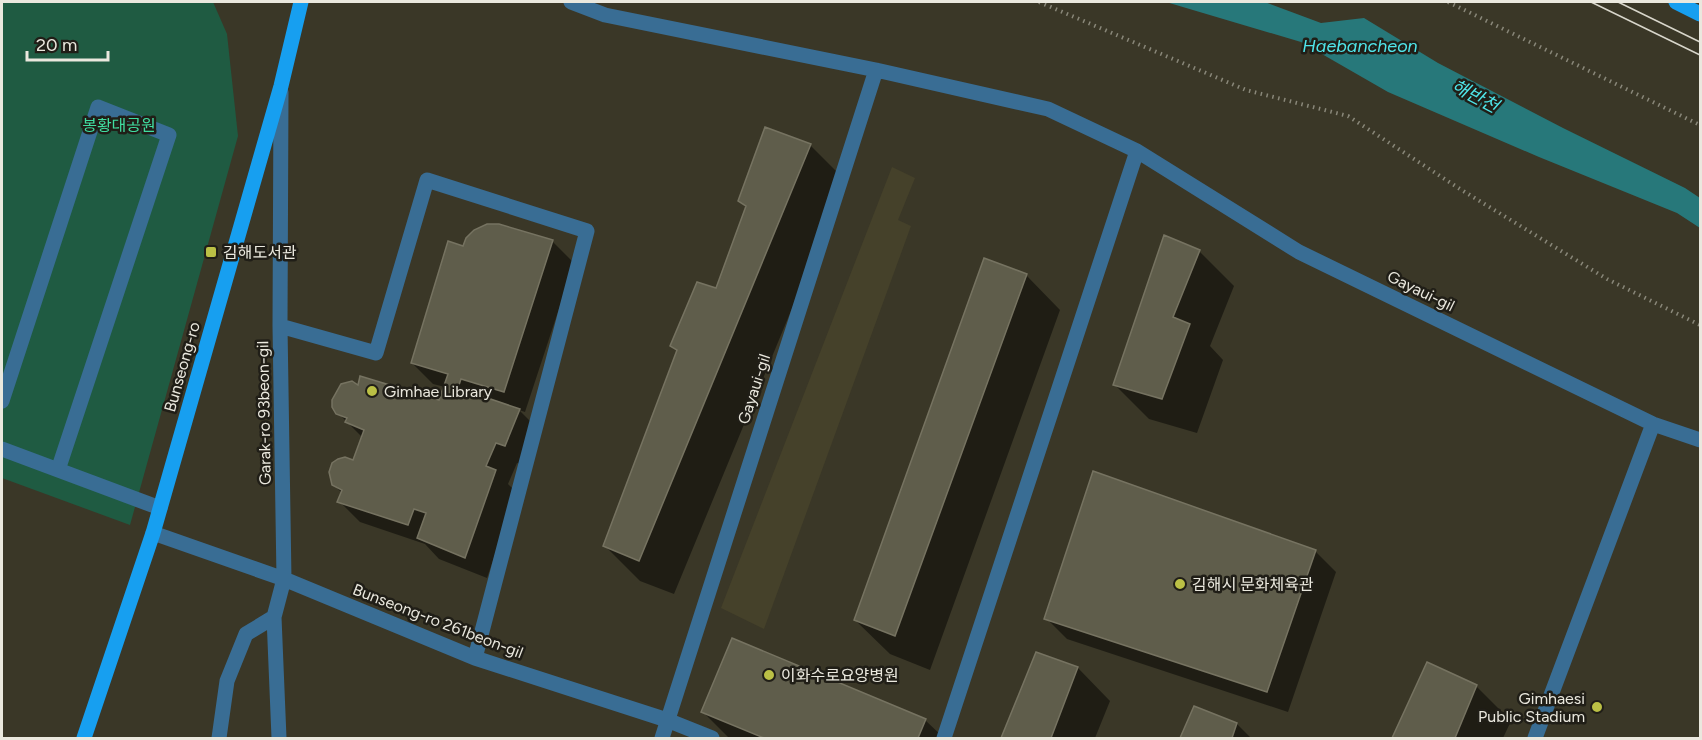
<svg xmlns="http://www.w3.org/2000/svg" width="1702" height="740" font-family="Figtree,'Noto Sans KR',sans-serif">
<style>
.built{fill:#45412a}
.green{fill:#1f5b42}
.water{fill:#27787a}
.shadow{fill:#0007}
.building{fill:#5f5d4b;stroke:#767361;stroke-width:1.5}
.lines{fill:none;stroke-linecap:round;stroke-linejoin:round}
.path{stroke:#898779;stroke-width:4;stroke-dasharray:1.5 4.5;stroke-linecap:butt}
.minor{stroke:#396d94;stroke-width:15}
.major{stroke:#179ff0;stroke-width:15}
.tram{stroke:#d8d6cb;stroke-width:1.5}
.poi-dot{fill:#bbc045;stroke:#201e17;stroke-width:2}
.labels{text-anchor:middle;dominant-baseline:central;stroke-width:5;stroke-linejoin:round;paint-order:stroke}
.park-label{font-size:16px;fill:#40dea1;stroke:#201e17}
.poi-label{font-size:16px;fill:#eae8de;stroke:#201e17;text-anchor:start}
.street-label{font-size:16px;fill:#eae8de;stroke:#201e17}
.water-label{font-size:18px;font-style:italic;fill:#4fe6eb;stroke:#201e17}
</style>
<rect width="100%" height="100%" fill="#3a3727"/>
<path class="built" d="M892,167L915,178L898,220L911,226L764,629L721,608Z"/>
<path class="green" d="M2,2H213L227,34L238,136L130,525L2,478Z"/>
<path class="water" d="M1166,2H1265L1321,23L1364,18L1438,63L1563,128L1685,188L1700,198V228L1677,213L1539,157L1388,92L1301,42Z"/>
<path class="shadow" d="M810,145L845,180L674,594L640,581L605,546L678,352L672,346L717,290L747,208L739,201Z
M499,225L553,242L574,263L525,412L519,410L540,431L526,466L517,463L508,484L516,492L487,578L439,559L425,544L360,522L339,501L342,493L333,484L354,462L363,438L338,413L359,387L440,402L445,387L433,384L412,363L464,248Z
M1199,251L1234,286L1210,346L1223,360L1197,433L1149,419L1115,385Z
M1026,275L1060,310L930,670L890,654L855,620Z
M1315,551L1336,572L1288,712L1067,639L1046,618Z
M1037,654L1078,668L1110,701L1095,738H1002Z
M1428,664L1476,686L1511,721L1503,738H1394Z
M1194,708L1237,724L1251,738H1182Z
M703,712L925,720L944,738H729Z"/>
<path class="building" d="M765,127L811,144L639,561L603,546L677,350L670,346L697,282L716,288L746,206L738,201Z
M487,224H499L553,240L504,392L461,379L458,388L520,409L505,446L496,443L486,466L496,470L465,558L417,538L426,513L414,509L408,525L337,502L342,490L332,485L329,472L332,463L338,459L345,457L353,460L364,430L345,422L347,418L336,414L332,407V400L341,384L352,381L358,385L360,376L439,400L448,374L411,363L448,241L463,246L466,238L474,230Z
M1164,235L1200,250L1173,317L1190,324L1162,399L1113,385Z
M984,258L1027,274L895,636L854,620Z
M1093,471L1316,550L1267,692L1044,619Z
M732,638L926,719L918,738H764L701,712Z
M1036,652L1078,667L1051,738H1001Z
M1427,662L1477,685L1455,738H1392Z
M1194,706L1237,723L1232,738H1180Z"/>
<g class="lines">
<path class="path" d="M1039,2L1246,90L1348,116L1460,189L1607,279L1700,325
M1448,2L1700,125"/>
<path class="minor" d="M571,2L605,15L876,70L1048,109L1137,151L1299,252L1653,424L1700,440
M280,326L376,353L427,180L587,231L475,658
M2,401L98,107L169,135L58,470
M2,449L160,508
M153,533L284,579L475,658L667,720L712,738
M219,738L227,681L246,634L274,617
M279,738L274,617L284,579L280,326L281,92
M662,738L876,70
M944,738L1137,151
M1535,738L1653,424"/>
<path class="major" d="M1676,2L1700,14
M84,738L153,533L281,86L301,2"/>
<path class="tram" d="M1591,2L1700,55
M1618,2L1700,42"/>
</g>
<g class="poi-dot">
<rect x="205" y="246" width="12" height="12" rx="3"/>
<circle cx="372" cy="391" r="6"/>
<circle cx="1180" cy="584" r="6"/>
<circle cx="769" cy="675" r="6"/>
<circle cx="1597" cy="707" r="6"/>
</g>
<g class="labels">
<g class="park-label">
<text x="119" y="125">봉황대공원</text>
</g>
<g class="poi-label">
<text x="223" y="252">김해도서관</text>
<text x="384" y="391">Gimhae Library</text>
<text x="1192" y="584">김해시 문화체육관</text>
<text x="781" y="675">이화수로요양병원</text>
<text x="1585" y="698" text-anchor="end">Gimhaesi<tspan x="1585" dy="18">Public Stadium</tspan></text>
</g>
<g class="street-label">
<text transform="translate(1421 291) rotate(26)">Gayaui-gil</text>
<text transform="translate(182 367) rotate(-74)">Bunseong-ro</text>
<text transform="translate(754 389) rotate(-72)">Gayaui-gil</text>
<text transform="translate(264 413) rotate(-91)">Garak-ro 93beon-gil</text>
<text transform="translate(438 621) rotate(21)">Bunseong-ro 261beon-gil</text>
</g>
<g class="water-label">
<text x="1360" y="46">Haebancheon</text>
<text transform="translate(1475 96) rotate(28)">해반천</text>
</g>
</g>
<rect width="1702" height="740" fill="none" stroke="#eae8de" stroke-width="6"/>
<path d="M27 51v9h81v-9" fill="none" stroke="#eae8de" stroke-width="3"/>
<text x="36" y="51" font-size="18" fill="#eae8de" stroke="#201e17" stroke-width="4.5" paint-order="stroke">20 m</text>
</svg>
